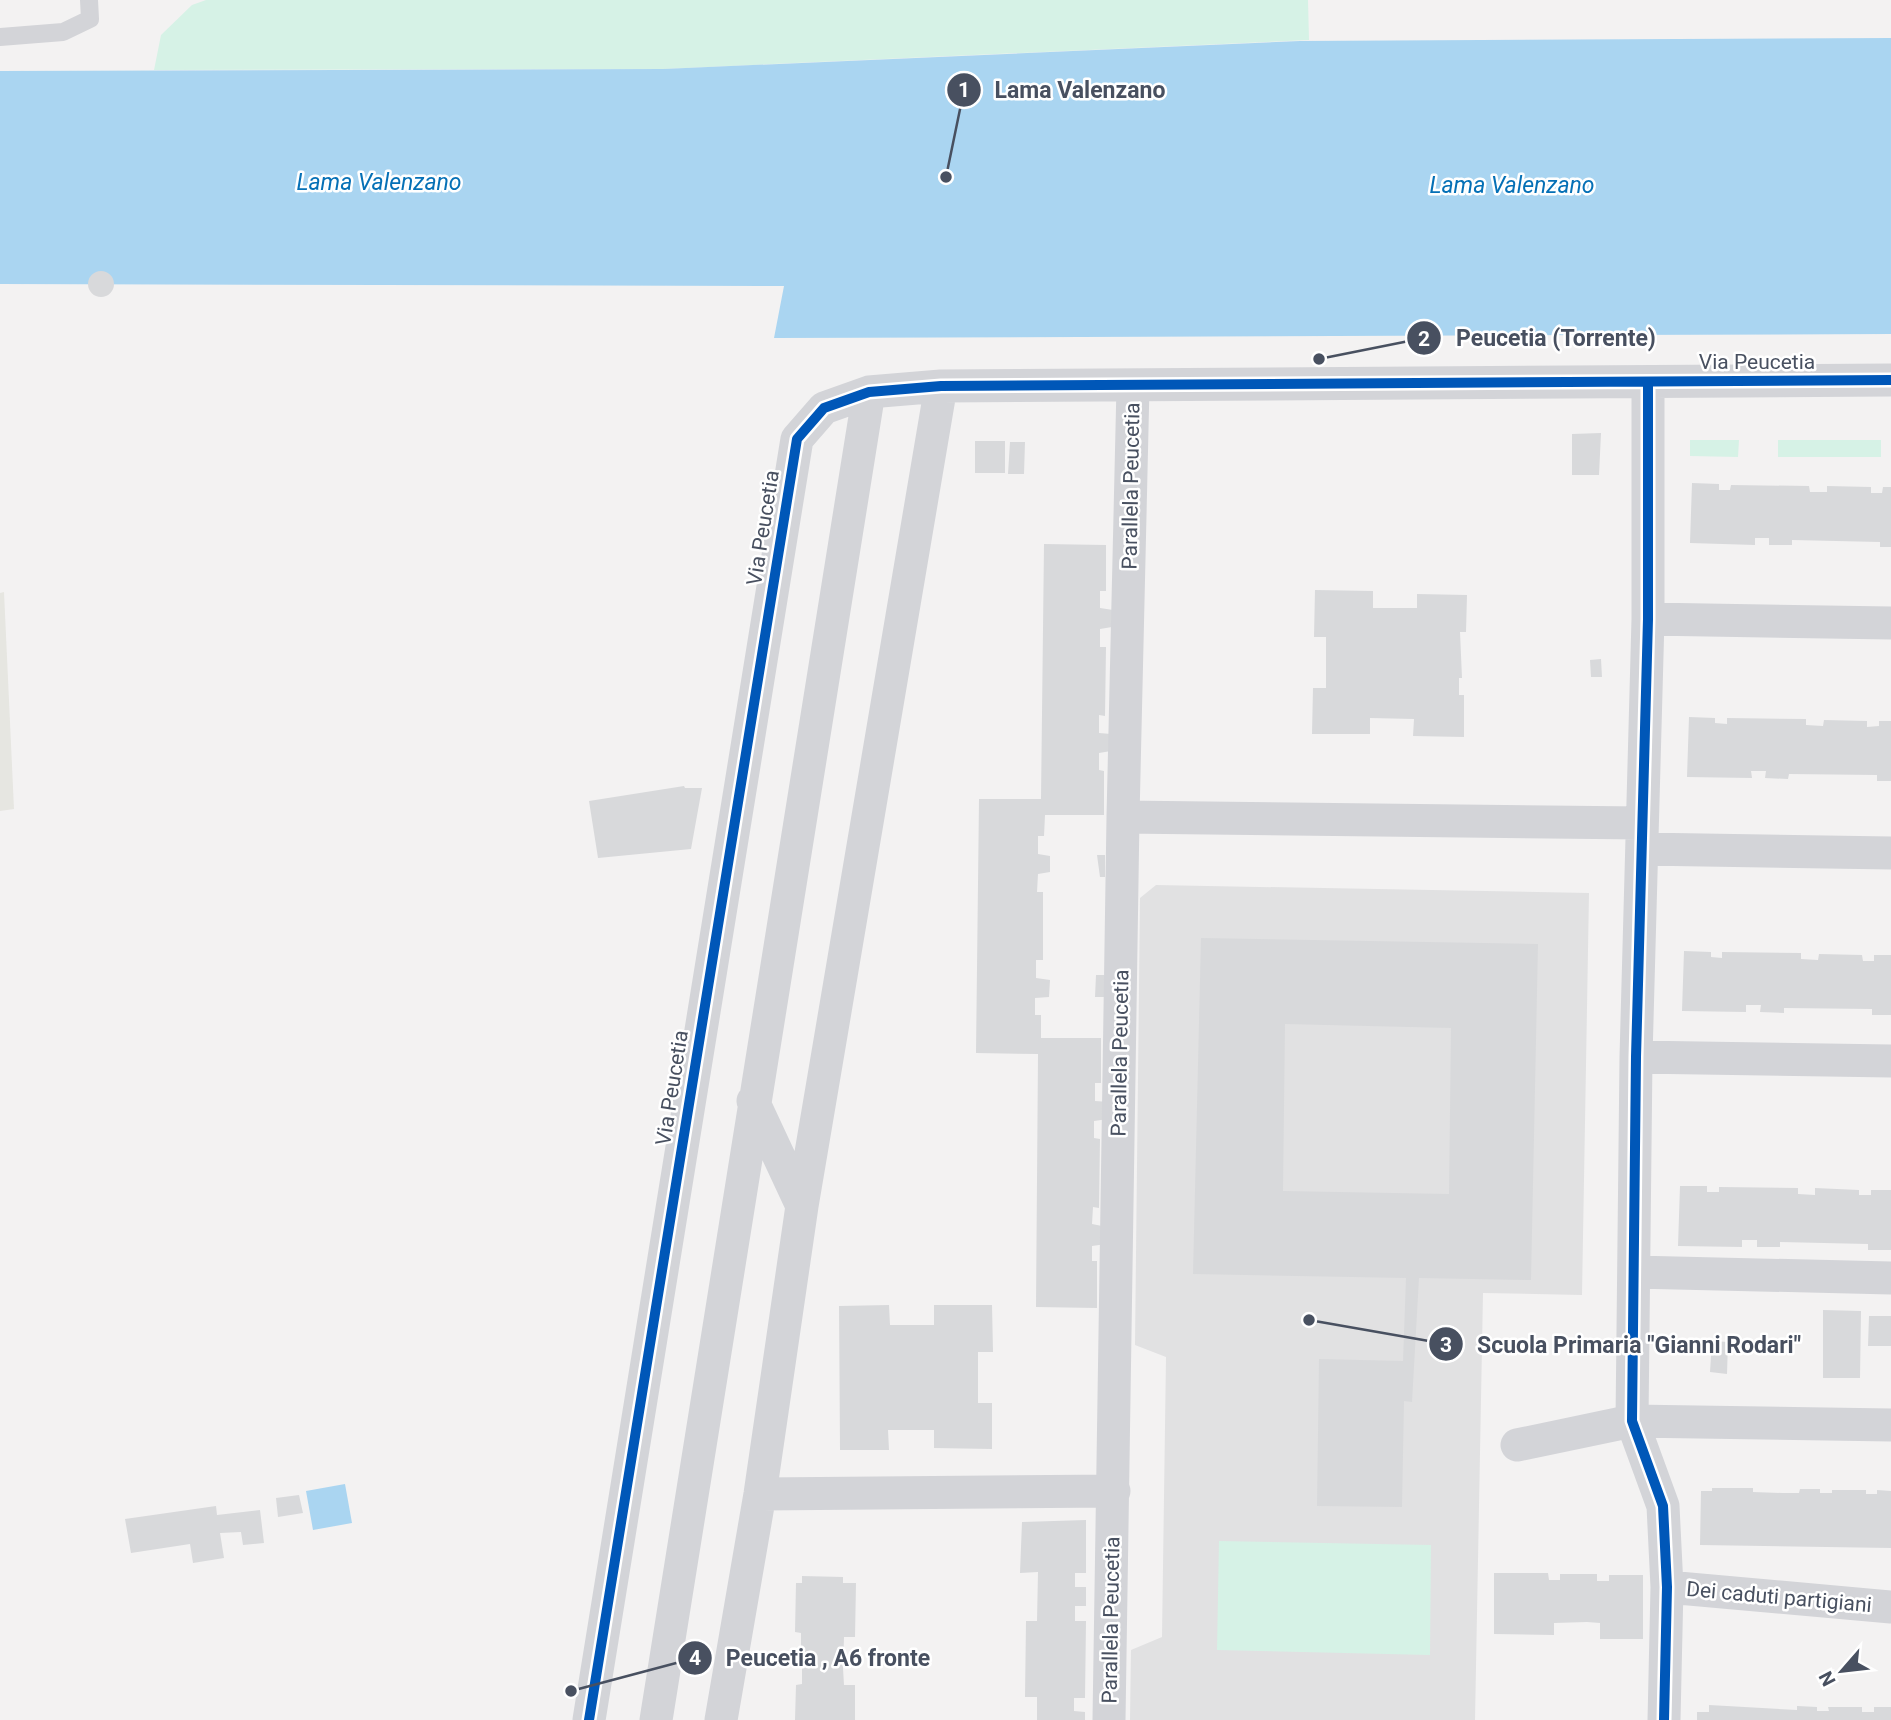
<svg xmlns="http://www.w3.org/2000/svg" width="1891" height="1720" font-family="Roboto,sans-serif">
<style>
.commercial{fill:#e6e6e1}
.education{fill:#e1e1e2}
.green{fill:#d6f2e6}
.water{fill:#aad5f1}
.building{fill:#d8d9db;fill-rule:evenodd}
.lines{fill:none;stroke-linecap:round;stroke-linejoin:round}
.lane{stroke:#d3d4d8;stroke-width:18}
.street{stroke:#d3d4d8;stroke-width:33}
.cycleway-casing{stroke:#fff;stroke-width:15}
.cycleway{stroke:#0057b8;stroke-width:10}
.labels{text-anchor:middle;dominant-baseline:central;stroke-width:5;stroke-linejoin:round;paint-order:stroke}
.street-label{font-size:21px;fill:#485060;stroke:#fff}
.water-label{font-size:23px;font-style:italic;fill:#0570b6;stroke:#fff}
.leader{fill:none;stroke:#485060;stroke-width:2.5}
.callout-dot{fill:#485060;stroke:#fff;stroke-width:2.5}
.mark-label{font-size:21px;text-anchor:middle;font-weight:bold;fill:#fff}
.callout-label{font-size:23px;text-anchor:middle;font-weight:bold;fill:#485060;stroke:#fff;stroke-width:5;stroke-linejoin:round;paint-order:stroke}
</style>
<rect width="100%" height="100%" fill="#f3f2f2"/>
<path class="commercial" d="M4,592L14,809L0,811V593Z"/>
<path class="education" d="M1156,885L1589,893L1582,1295L1483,1293L1475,1720H1130L1131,1650L1162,1637L1166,1357L1135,1345L1140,898Z"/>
<path class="green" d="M206,0H1308L1309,40L663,69L154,70L161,35L192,5Z
M1690,440H1739L1738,457L1690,456Z
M1778,440H1881V457H1778Z
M1219,1541L1431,1545L1430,1655L1217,1650Z"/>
<path class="water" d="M1891,38V334L774,338L784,286L0,284V71L663,69L1300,41Z
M345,1484L352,1523L313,1530L306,1491Z"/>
<path class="building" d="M88 284a13 13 0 1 1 26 0a13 13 0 1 1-26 0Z
M1601,433L1599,475H1572V434Z
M975,441H1005V473H975Z
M1010,442H1025L1024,474H1008Z
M1692,483L1719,484V490H1730L1731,485L1809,486L1810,492H1827V486L1871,487V493H1882L1883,487H1891V547H1880V542L1792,540V545H1769V538H1755V545L1690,543Z
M1044,544L1106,545V591H1100V608L1113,610L1112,627L1100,629V647H1106L1105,716L1099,715V733L1111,734V751L1099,753V770L1104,771V815H1045L1044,836H1038V854L1050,856V872L1038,874L1037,892H1043V960H1036V978L1050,980L1049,997L1035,998V1015H1041V1038H1101V1083H1095V1101L1109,1102L1108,1119L1094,1121V1138L1100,1139L1099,1208L1093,1207L1092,1224L1107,1227L1106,1244L1092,1246V1261H1097V1308L1036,1307L1038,1054L976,1053L979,799H1041Z
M1315,590L1373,591V608H1417V594L1467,595L1466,632H1460L1462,678H1459V695H1464V737L1413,736L1414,719L1370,718V734H1312L1313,688H1326V637H1314Z
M1601,659L1602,677H1591L1590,660Z
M1689,717L1715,718V723L1727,724V718L1806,719V725L1823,726L1824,720L1867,721V727L1879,726V721H1891V781H1877V775L1789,774L1788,779L1765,778L1766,771H1751L1752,778L1687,777Z
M684,786L685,788H702L691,849L598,858L589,801Z
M1097,855H1105V877H1100Z
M1201,938L1538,944L1531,1280L1419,1278L1412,1402L1404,1401L1402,1507L1317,1506L1319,1359L1403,1361L1406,1278L1193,1274ZM1285,1024L1451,1028L1449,1194L1283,1191Z
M1684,951L1711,952V957L1722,958V952L1801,953V959L1818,960L1819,954L1862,955L1863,961H1874V955H1891V1015H1872V1009L1784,1008V1013L1760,1012L1761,1005H1746V1012L1682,1011Z
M1096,975H1104V997H1095Z
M1680,1186H1707V1192H1719V1187L1798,1188V1194L1815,1195V1188L1859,1190V1195H1871V1190H1891V1250H1868V1244L1780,1242V1247H1757V1240H1742V1247L1678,1246Z
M889,1305L890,1325H934V1305H992L993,1352H978V1403H992V1449L934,1448V1430H888L889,1450H840L839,1306Z
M1823,1310L1861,1311L1860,1378H1823Z
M1869,1316H1891V1346H1868Z
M1712,1341L1728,1342L1727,1374L1710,1372Z
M1712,1488H1753V1492L1782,1493H1799L1800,1489H1820V1493H1832V1490H1866V1494H1877V1490L1891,1491V1548L1700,1545L1701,1491H1712Z
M299,1495L303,1513L278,1517L276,1498Z
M216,1506L217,1515L260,1510L264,1543L243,1545L241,1532L220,1533L224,1558L193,1563L190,1544L131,1553L125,1519Z
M1086,1520V1573H1075V1587H1086V1606H1075V1621H1086L1085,1698H1074V1711L1085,1712V1720H1037V1697H1025L1026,1621H1037L1038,1572L1020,1573L1022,1522Z
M1494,1573H1548L1549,1580H1560V1574H1597V1581H1609V1575H1643V1639H1600V1623L1587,1622L1554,1623V1635L1494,1634Z
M802,1576L843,1577V1583H856L855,1637H844L843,1668L844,1685H855V1720H795L796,1685L802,1684V1667H793V1650H801V1633L795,1632L796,1583H802Z
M1709,1705L1797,1710V1706L1817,1707V1711H1829L1828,1707H1862V1712H1874V1707H1891V1720H1697V1712H1709Z"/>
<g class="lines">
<path class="lane" d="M0,37L63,32L90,19L89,0"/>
<path class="street" d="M1648,382V619L1636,1057L1632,1421L1663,1506L1667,1587L1664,1720
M1648,619L1891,623
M1123,817L1642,823
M1642,849L1891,853
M1636,1057L1891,1061
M753,1101L802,1206
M1634,1272L1891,1278
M1517,1445L1632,1421L1891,1425
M760,1494L1114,1491
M1667,1587L1891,1607
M589,1720L797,439L824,408L869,392L941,386L1891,380
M656,1720L869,392
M721,1720L760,1494L802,1206L941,386
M1109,1720L1123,817L1133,386"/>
<defs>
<path id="cycleway" d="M1648,382V619L1636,1057L1632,1421L1663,1506L1667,1587L1664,1720
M589,1720L797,439L824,408L869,392L941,386L1891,380"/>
</defs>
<use href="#cycleway" class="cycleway-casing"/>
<use href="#cycleway" class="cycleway"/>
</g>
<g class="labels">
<g class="street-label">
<text x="1757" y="362">Via Peucetia</text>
<text transform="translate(1131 486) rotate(-89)">Parallela Peucetia</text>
<text transform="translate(763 528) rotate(-81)">Via Peucetia</text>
<text transform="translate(1120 1053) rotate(-89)">Parallela Peucetia</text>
<text transform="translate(672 1088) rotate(-81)">Via Peucetia</text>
<text transform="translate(1779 1597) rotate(5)">Dei caduti partigiani</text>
<text transform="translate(1111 1620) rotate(-89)">Parallela Peucetia</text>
</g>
<g class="water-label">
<text x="379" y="182">Lama Valenzano</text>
<text x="1512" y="185">Lama Valenzano</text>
</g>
</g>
<path class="leader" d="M946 177L964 90M1319 359L1424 338M1309 1320L1446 1344M571 1691L695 1658"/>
<g class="callout-dot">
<circle cx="946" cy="177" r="7"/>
<circle cx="1319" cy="359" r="7"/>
<circle cx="1309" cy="1320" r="7"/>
<circle cx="571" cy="1691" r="7"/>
<circle cx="964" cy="90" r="18"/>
<circle cx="1424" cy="338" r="18"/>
<circle cx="1446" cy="1344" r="18"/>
<circle cx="695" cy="1658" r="18"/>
</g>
<g class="mark-label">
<text x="964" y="97">1</text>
<text x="1424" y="346">2</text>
<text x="1446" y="1352">3</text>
<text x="695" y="1665">4</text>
</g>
<g class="callout-label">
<text x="1080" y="98">Lama Valenzano</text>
<text x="1556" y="346">Peucetia (Torrente)</text>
<text x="1639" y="1353">Scuola Primaria "Gianni Rodari"</text>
<text x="828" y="1666">Peucetia , A6 fronte</text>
</g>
<g transform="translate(1842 1671) rotate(242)" stroke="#ffffff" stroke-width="5" paint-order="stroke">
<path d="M0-5L12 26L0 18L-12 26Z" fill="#485060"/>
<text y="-10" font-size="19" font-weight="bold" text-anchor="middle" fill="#485060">N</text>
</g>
</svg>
